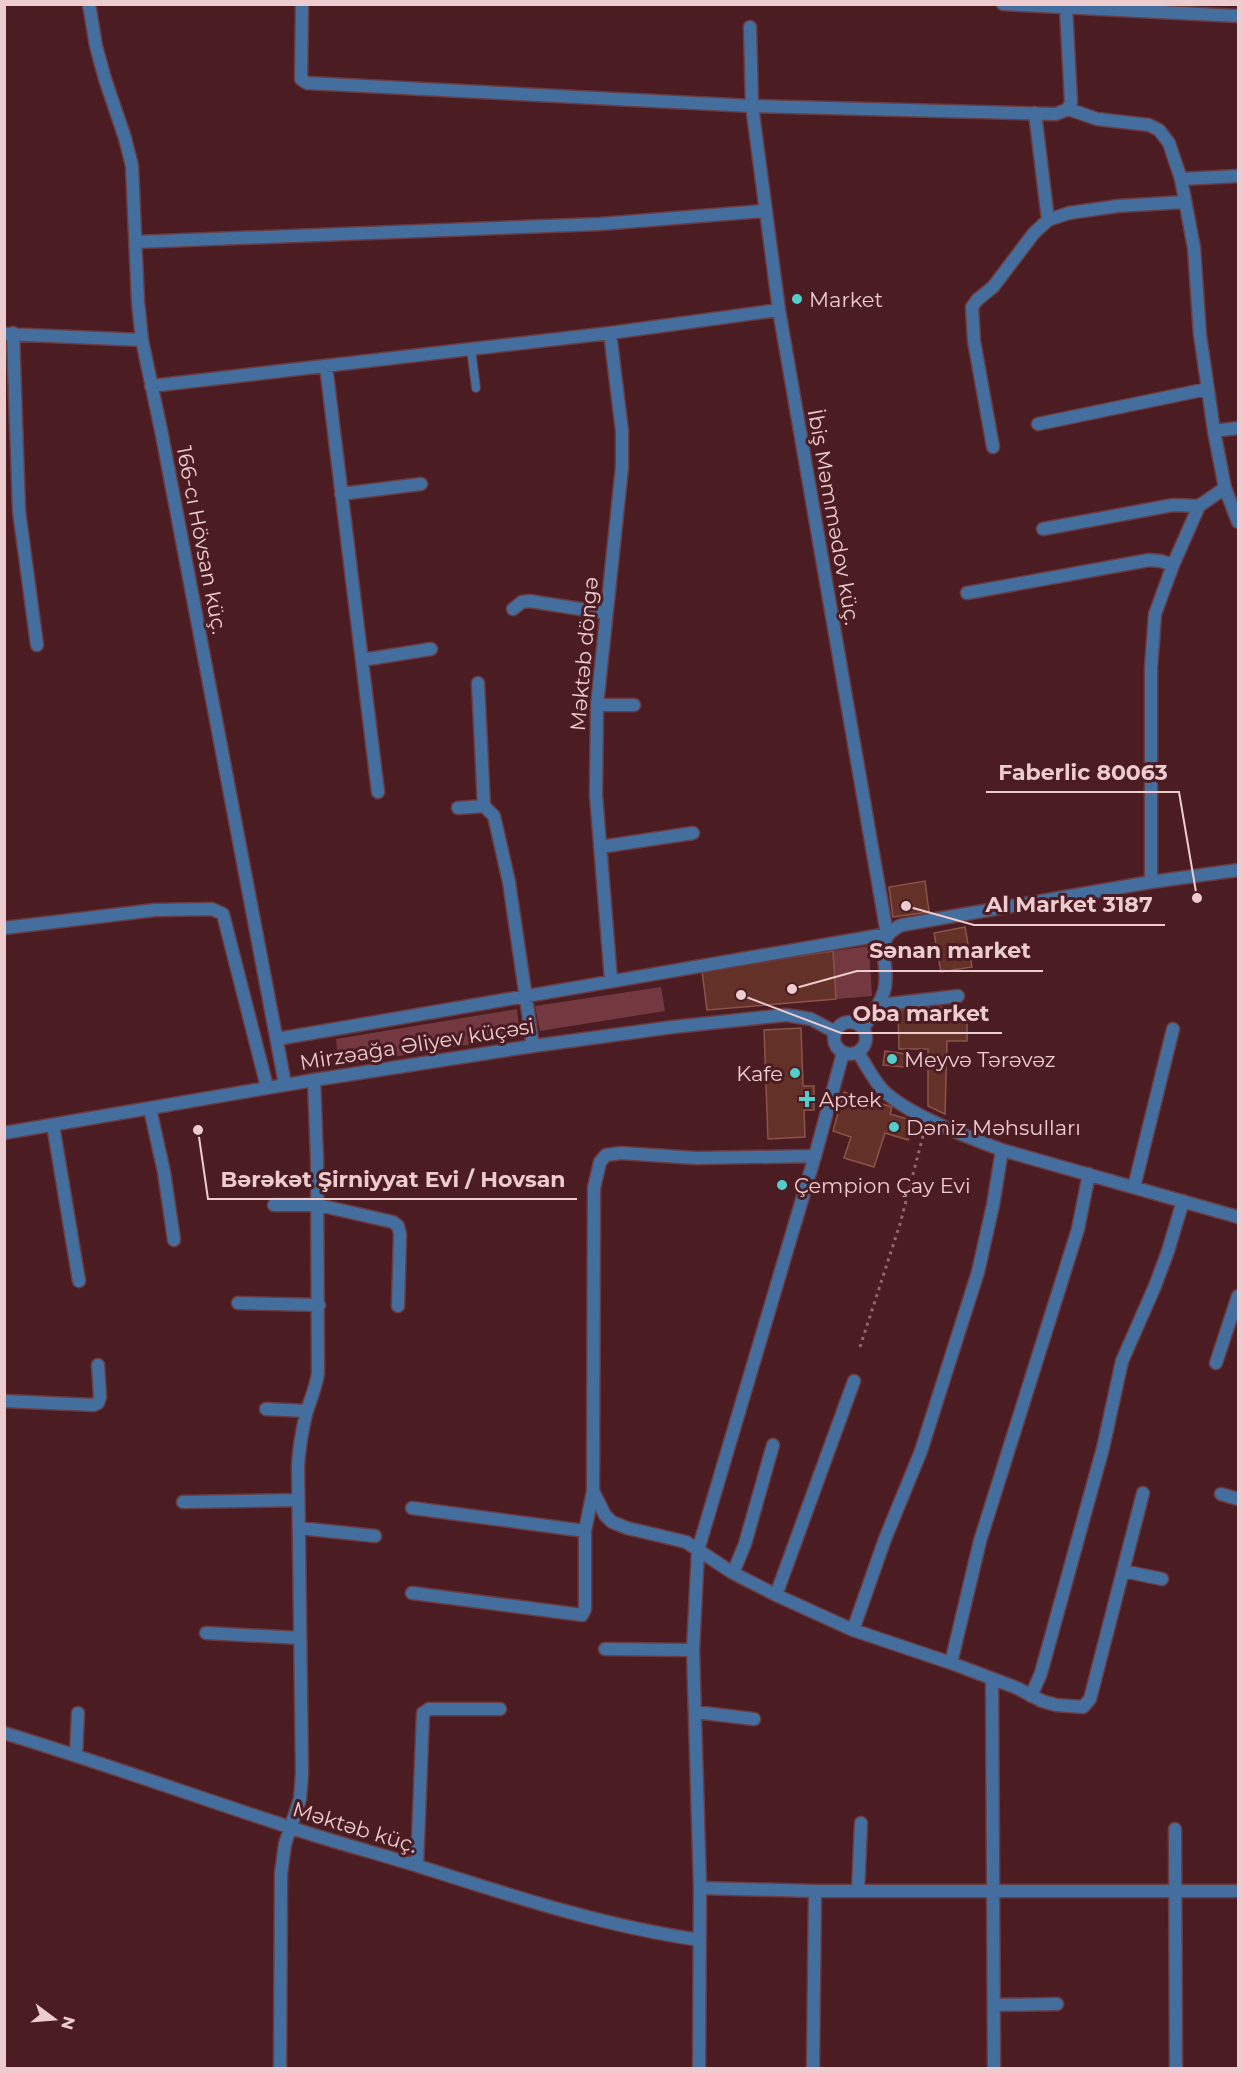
<svg xmlns="http://www.w3.org/2000/svg" width="1243" height="2073" font-family="Montserrat,sans-serif">
<style>
.green{fill:#743840}
.building{fill:#633127;stroke:#8a5449;stroke-width:1.5}
.lines{fill:none;stroke-linecap:round;stroke-linejoin:round}
.service-casing{stroke:#693c42;stroke-width:10}
.minor-casing{stroke:#693c42;stroke-width:15}
.tertiary-casing{stroke:#693c42;stroke-width:15}
.path{stroke:#92686e;stroke-width:3;stroke-dasharray:3 4.5;stroke-linecap:butt}
.service{stroke:#446e9e;stroke-width:8}
.minor{stroke:#446e9e;stroke-width:12}
.tertiary{stroke:#446e9e;stroke-width:12}
.poi-dot{fill:#53cdca;stroke:#4c1c23;stroke-width:2}
.labels{text-anchor:middle;dominant-baseline:central;stroke-width:6;stroke-linejoin:round;paint-order:stroke}
.poi-label{font-size:21px;fill:#edcccf;stroke:#4c1c23;text-anchor:start}
.street-label{font-size:21px;fill:#edcccf;stroke:#4c1c23}
.leader{fill:none;stroke:#edcccf;stroke-width:2}
.callout-dot{fill:#edcccf;stroke:#4c1c23;stroke-width:2}
.callout-label{font-size:22px;text-anchor:middle;font-weight:bold;fill:#edcccf;stroke:#4c1c23;stroke-width:6;stroke-linejoin:round;paint-order:stroke}
</style>
<rect width="100%" height="100%" fill="#4c1c23"/>
<path class="green" d="M869,946L872,996L836,999L833,951Z
M661,987L665,1011L540,1031L535,1006Z
M517,1009L520,1036L339,1066L336,1039Z"/>
<path class="building" d="M925,881L929,912L893,917L889,887Z
M965,927L972,967L941,972L934,933Z
M833,951L836,999L707,1010L702,971Z
M945,1007L946,1012L967,1011V1041H947L945,1114L928,1106V1049H899L898,1010Z
M801,1028L803,1086H814V1110H804L805,1137L768,1139L764,1030Z
M885,1051L906,1054L904,1067L883,1065Z
M844,1092L892,1107L890,1114L914,1121L908,1140L885,1133L874,1167L844,1158L851,1137L833,1131Z"/>
<g class="lines">
<defs>
<path id="service" d="M471,349L476,388"/>
<path id="minor" d="M89,4L96,46L105,79L125,138L132,166L138,302L142,340L162,435L285,1084
M302,4L301,79L307,83L752,106L1056,114L1068,109L1071,102L1066,8
M1068,109L1097,119L1149,125L1159,130L1169,143L1181,179L1194,248L1200,335L1214,431L1225,488L1238,522
M1035,113L1048,220
M1181,179L1238,176
M136,242L600,224L764,211
M13,333L19,511L37,645
M610,333L622,431V467L597,705L596,795L611,980
M5,334L142,340
M326,366L378,792
M151,386L610,333L779,310
M1038,424L1207,389
M1214,431L1238,428
M993,447L974,341L972,307L977,300L993,287L1034,233L1048,220L1069,213L1118,206L1185,202
M341,494L421,484
M1043,529L1173,505L1199,506
M967,593L1149,560L1161,561L1173,565
M513,609L522,602L529,601L606,613
M362,660L431,649
M478,683L484,806L494,816L509,882L533,1046
M597,705H634
M458,808L484,806
M600,847L693,833
M1151,882V668L1155,614L1173,565L1199,506L1225,488
M4,928L155,910L212,909L223,914L267,1087
M879,1003L888,1004L958,996
M277,1039L887,934L779,310L752,106L750,27
M858,1052C865,1064 872,1077 881,1088C905,1114 968,1137 1002,1150L1238,1217
M150,1109L164,1172L174,1240
M53,1125L79,1281
M815,1156L696,1158L621,1153L606,1155L600,1162L594,1188L593,1491L605,1515L612,1522L627,1528L686,1542L733,1573L776,1595L853,1630L951,1663L1017,1688L1042,1701L1056,1705L1083,1707L1090,1699L1143,1493
M1134,1187L1173,1029
M274,1205H318L393,1222L398,1226L400,1234L398,1306
M238,1303L319,1305
M1216,1363L1238,1296
M4,1401L94,1405L98,1403L100,1397L98,1365
M266,1409L307,1411
M1221,1494L1238,1499
M183,1502L298,1500
M412,1508L585,1531
M299,1528L375,1536
M1123,1571L1162,1579
M733,1573L745,1544L773,1445
M412,1593L582,1615L585,1609V1531L593,1491
M776,1595L854,1381
M853,1630L885,1539L921,1451L978,1272L993,1205L1002,1150
M206,1633L300,1638
M605,1649L693,1650
M951,1663L980,1541L1078,1229L1089,1174
M992,1679L994,2068
M1031,1696L1041,1673L1103,1448L1122,1361L1155,1286L1168,1251L1183,1201
M695,1712L754,1719
M4,1733C100,1762 194,1796 289,1827C330,1841 373,1852 415,1865C509,1895 602,1926 700,1940
M76,1755L78,1713
M1175,1829L1176,2068
M417,1865L423,1713L429,1709H500
M700,1888L815,1891H1238
M858,1891L861,1823
M994,2005L1057,2004
M280,2068L281,1874L285,1844L300,1799L302,1773L298,1466C299,1448 302,1431 306,1414C310,1400 316,1388 318,1373L317,1159L314,1080
M699,2068L700,1888L693,1650L698,1550L815,1156L843,1053
M813,2068L815,1891"/>
<path id="tertiary" d="M1003,4L1238,16
M834 1038a16 16 0 1 1 32 0a16 16 0 1 1-32 0Z
M863,1028C871,1016 880,1005 884,991C892,965 869,939 902,925L1151,882L1238,870
M4,1133L314,1080L533,1046L673,1027L786,1015L811,1019L835,1032"/>
</defs>
<use href="#service" class="service-casing"/>
<use href="#minor" class="minor-casing"/>
<use href="#tertiary" class="tertiary-casing"/>
<path class="path" d="M860,1347L900,1224L924,1132"/>
<use href="#service" class="service"/>
<use href="#minor" class="minor"/>
<use href="#tertiary" class="tertiary"/>
</g>
<g class="poi-dot">
<circle cx="797" cy="299" r="6"/>
<circle cx="892" cy="1059" r="6"/>
<circle cx="795" cy="1073" r="6"/>
<path d="M804 1090h6v6h6v6h-6v6h-6v-6h-6v-6h6z"/>
<circle cx="894" cy="1127" r="6"/>
<circle cx="782" cy="1185" r="6"/>
</g>
<g class="labels">
<g class="poi-label">
<text x="809" y="299">Market</text>
<text x="904" y="1059">Meyvə Tərəvəz</text>
<text x="783" y="1073" text-anchor="end">Kafe</text>
<text x="819" y="1099">Aptek</text>
<text x="906" y="1127">Dəniz Məhsulları</text>
<text x="794" y="1185">Çempion Çay Evi</text>
</g>
<g class="street-label">
<text transform="translate(834 517) rotate(80)">İbiş Məmmədov küç.</text>
<text transform="translate(202 540) rotate(79)">166-cı Hövsan küç.</text>
<text transform="translate(584 654) rotate(-85)">Məktəb döngə</text>
<text transform="translate(417 1044) rotate(-9)">Mirzəağa Əliyev küçəsi</text>
<text transform="translate(355 1827) rotate(17)">Məktəb küç.</text>
</g>
</g>
<path class="leader" d="M1197 898L1179 792H986M906 906L974 925H1165M792 989L857 971H1043M741 995L841 1033H1002M198 1130L208 1199H577"/>
<g class="callout-dot">
<circle cx="1197" cy="898" r="6"/>
<circle cx="906" cy="906" r="6"/>
<circle cx="792" cy="989" r="6"/>
<circle cx="741" cy="995" r="6"/>
<circle cx="198" cy="1130" r="6"/>
</g>
<g class="callout-label">
<text x="1083" y="780">Faberlic 80063</text>
<text x="1069" y="912">Al Market 3187</text>
<text x="950" y="958">Sənan market</text>
<text x="921" y="1021">Oba market</text>
<text x="393" y="1187">Bərəkət Şirniyyat Evi / Hovsan</text>
</g>
<rect width="1243" height="2073" fill="none" stroke="#edcccf" stroke-width="12"/>
<g transform="translate(54 2019) rotate(106)" stroke="#4c1c23" stroke-width="4.5" paint-order="stroke">
<path d="M0-4.5L10 22L0 15L-10 22Z" fill="#edcccf"/>
<text y="-9" font-size="16" font-weight="bold" text-anchor="middle" fill="#edcccf">N</text>
</g>
</svg>
